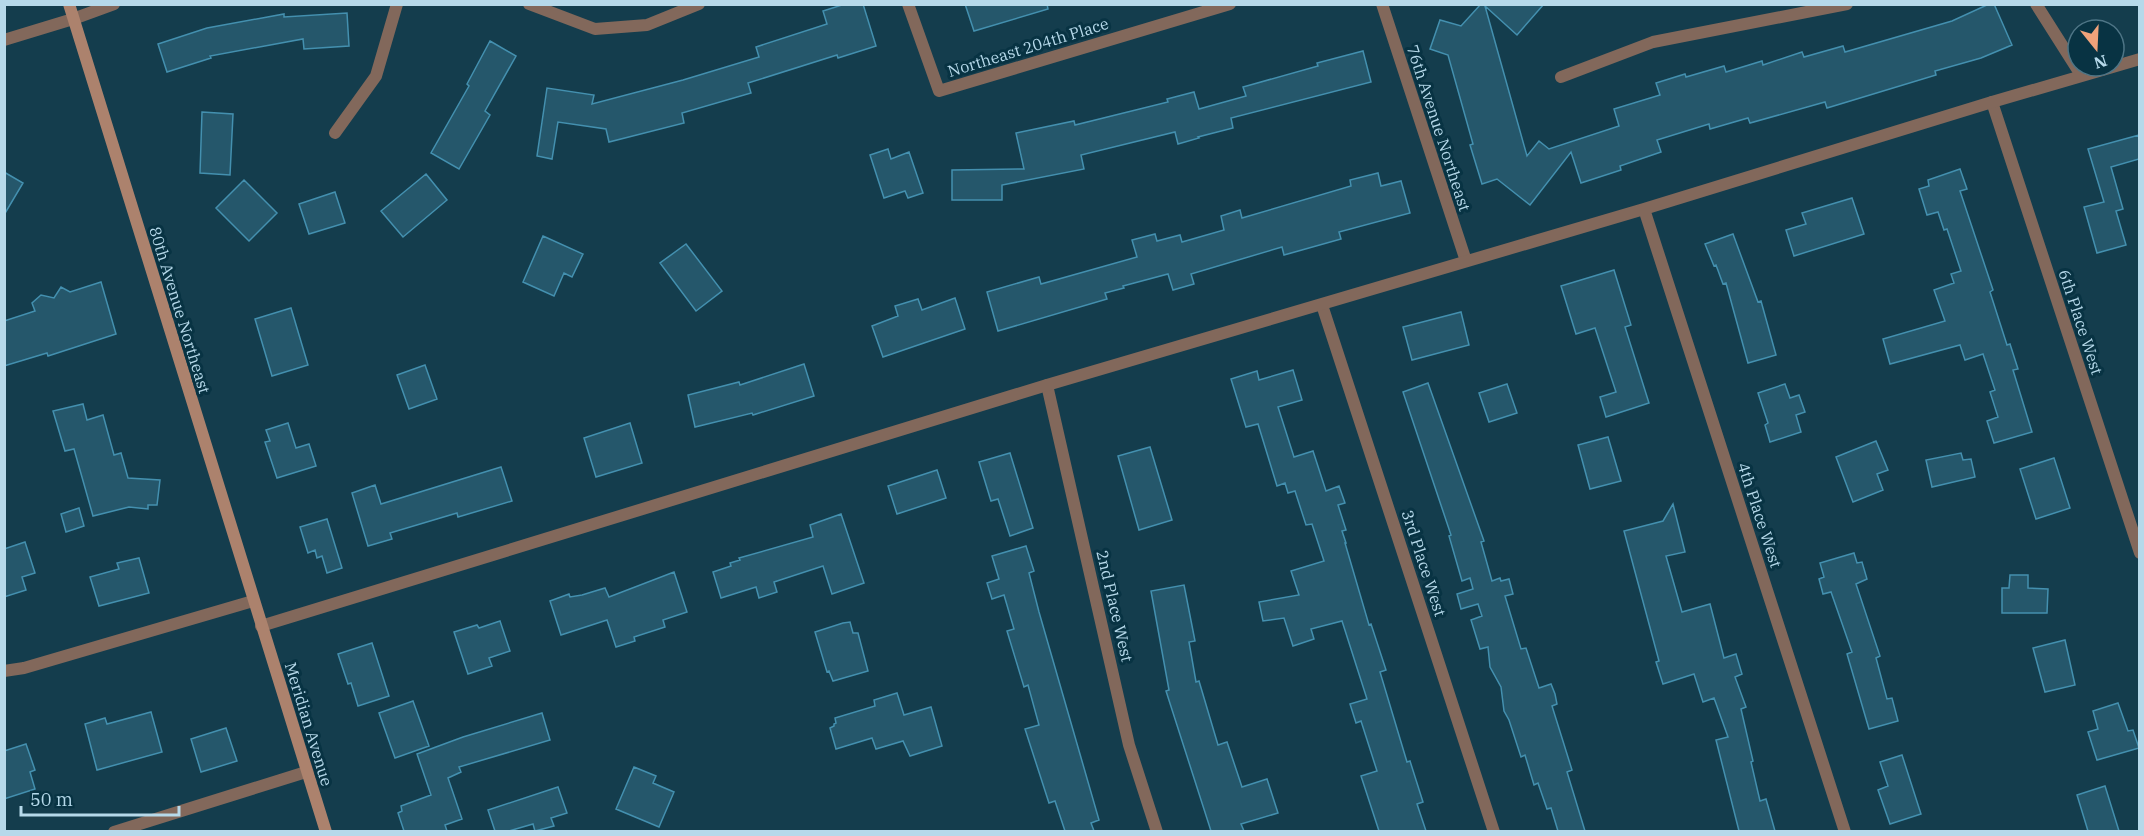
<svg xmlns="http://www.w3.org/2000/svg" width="2144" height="836" font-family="'IBM Plex Serif',serif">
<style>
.building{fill:#25576b;stroke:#4490af;stroke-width:1.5}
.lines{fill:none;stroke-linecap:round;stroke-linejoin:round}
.minor{stroke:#82685b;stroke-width:12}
.tertiary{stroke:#82685b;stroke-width:12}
.secondary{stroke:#ac826d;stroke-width:12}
.labels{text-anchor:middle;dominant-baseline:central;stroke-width:6;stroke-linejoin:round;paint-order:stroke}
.street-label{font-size:16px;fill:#b6d9ea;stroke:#083343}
</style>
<rect width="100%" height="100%" fill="#143d4d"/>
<path class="building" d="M845,4H863L876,46L838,58L837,55L748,83L751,93L682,113L684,123L609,142L606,129L558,122L552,159L537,156L547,88L594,95L592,104L683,80L759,57L756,47L827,24L823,11Z
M965,4H1047L1048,9L974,31Z
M1481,4H1544L1517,35L1485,6L1527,156L1539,141L1549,149L1619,126L1614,109L1660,95L1656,83L1685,74L1686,77L1724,66L1726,72L1762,61L1763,65L1802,52L1804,57L1843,46L1845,52L1952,21L1989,4H1994L2012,45L1981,58L1935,71L1936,75L1827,108L1825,102L1750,123L1748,118L1710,129L1709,124L1657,140L1661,152L1620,166L1621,170L1581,183L1571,152L1530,205L1497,179L1482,184L1470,145L1473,144L1448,55L1430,49L1440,20L1461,26Z
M347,13L349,46L304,49L303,39L210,56L211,58L167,72L158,44L207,28L284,14V17Z
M490,41L516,56L485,111L490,115L459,169L431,153L469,86L467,84Z
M1363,51L1371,82L1231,118L1233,128L1198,137L1199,138L1178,144L1175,132L1081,155L1084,169L1002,185V200H952V170L1024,169L1016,133L1074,121L1075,125L1168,102L1167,99L1194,92L1199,109L1246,96L1243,87L1318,66L1317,63Z
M202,112L233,114L230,175L200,173Z
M2139,135V159L2111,167L2123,209L2116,211L2126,245L2097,253L2084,207L2104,202L2088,149Z
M888,149L891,159L909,152L923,193L908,198L905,191L884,198L870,155Z
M1960,169L1967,189L1960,191L1993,290L1990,292L2007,345L2010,344L2018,369L2013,370L2032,432L1994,443L1987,421L1998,417L1990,392L1995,390L1983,354L1965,360L1960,345L1890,364L1883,339L1945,321L1934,290L1954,283L1951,274L1961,271L1947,229L1944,230L1938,212L1927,215L1919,189L1929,186L1928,180Z
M4,172L23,183L4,215Z
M1378,173L1381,186L1401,181L1410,213L1339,232L1341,239L1284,255L1282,247L1191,274L1194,284L1173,290L1168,274L1123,286L1124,288L1105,293L1107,299L998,331L987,292L1039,277L1041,284L1137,257L1132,240L1155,234L1157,241L1180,235L1182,242L1224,230L1221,216L1240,210L1242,218L1351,186L1350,180Z
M426,174L447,200L403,237L381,211Z
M244,180L277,213L249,241L216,208Z
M335,192L345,223L309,234L299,204Z
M1852,198L1864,234L1794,256L1786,230L1806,224L1802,213Z
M1733,234L1758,302L1761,301L1776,355L1748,363L1726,283L1723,284L1716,265L1714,266L1705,244Z
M543,236L583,254L572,277L564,273L554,296L523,282Z
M686,244L722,291L696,311L660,263Z
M1614,270L1631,325L1625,327L1649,403L1606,417L1600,397L1616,392L1595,328L1576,334L1561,286Z
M101,282L116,334L48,356L47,353L4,366V321L35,311L32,303L41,295L54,298L61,287L70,292Z
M955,298L965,329L883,357L872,326L898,316L895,306L918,299L922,310Z
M291,308L308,365L272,376L255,319Z
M1461,312L1469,345L1412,360L1403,327Z
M804,364L814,396L753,415L752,413L695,427L688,395L739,382L740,385Z
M425,365L437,399L409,409L397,375Z
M1293,370L1302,400L1278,407L1294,457L1313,451L1326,491L1339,486L1345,503L1338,505L1346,530L1342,531L1346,543H1345L1369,625L1371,624L1386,670L1380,672L1407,762L1410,761L1423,802L1417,804L1426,831H1379L1361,776L1377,771L1361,721L1356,723L1350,704L1367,699L1342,621L1311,629L1314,639L1293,646L1284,618L1263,621L1259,602L1299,595L1291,571L1324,561L1312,524L1306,525L1295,491L1288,493L1285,483L1277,486L1258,424L1246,427L1231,379L1257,371L1259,380Z
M1428,383L1484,541L1481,542L1492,581L1500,578L1501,581L1509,579L1513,594L1505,596L1521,649L1526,648L1539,688L1551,684L1555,694L1557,704L1552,706L1572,770L1567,772L1585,831H1558L1551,808L1547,809L1538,783L1534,785L1525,755L1521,757L1509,720L1504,711L1501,687L1490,667L1488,647L1480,649L1471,620L1482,616L1478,604L1461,609L1457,594L1473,589L1470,578L1462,581L1449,536L1451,535L1403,392Z
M1507,384L1517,413L1489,422L1479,393Z
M1785,384L1790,398L1799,395L1805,412L1796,415L1801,432L1770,442L1765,425L1768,423L1758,393Z
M83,404L87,420L103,415L114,455L121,453L128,478L160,480L157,505H148V509L129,507L93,516L74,449L65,451L53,411Z
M288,423L296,448L309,444L316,466L277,478L265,442L270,441L266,430Z
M630,423L642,463L596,477L584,438Z
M1608,437L1621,481L1590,489L1578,445Z
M1876,441L1888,470L1877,474L1883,490L1853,502L1836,457Z
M1150,447L1172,520L1139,530L1118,456Z
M1010,453L1033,528L1010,536L998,499L991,501L979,462Z
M1961,453L1963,460L1971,459L1975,477L1932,487L1926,460Z
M2054,458L2070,508L2036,519L2020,469Z
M501,467L512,501L458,517L457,513L390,533L392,539L368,546L352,493L375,485L381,504Z
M937,470L946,498L897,514L888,486Z
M1673,504L1685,552L1666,556L1682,612L1710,604L1724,658L1736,654L1742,674L1735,677L1746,707L1741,709L1753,761L1751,762L1760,801L1766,799L1775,831H1739L1716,740L1728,737L1714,698L1703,702L1694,674L1663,684L1656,662L1659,661L1624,531L1663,521Z
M79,508L84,526L66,532L61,514Z
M841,514L864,583L832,594L823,566L774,582L777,592L759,598L756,587L721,598L713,572L731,566L730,563L740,560L739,558L813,537L810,525Z
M327,519L342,568L327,573L322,556L317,558L315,550L308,553L300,527Z
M25,542L35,573L22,577L26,590L4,597V549Z
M1026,546L1034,571L1029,573L1039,612L1099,820L1091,823L1094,831H1065L1055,801L1049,803L1025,729L1039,725L1028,685L1024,687L1007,631L1014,629L1004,595L992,599L987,583L999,579L992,556Z
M1854,553L1857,563L1862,562L1867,579L1856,584L1880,656L1876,658L1887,699L1892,698L1898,721L1869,729L1847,654L1852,652L1831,592L1823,594L1819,579L1824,577L1820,563Z
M139,558L149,593L99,606L90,577L119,569L117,563Z
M674,572L687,612L663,620L665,627L634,637L635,641L616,647L607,620L561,635L550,601L569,594L570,597L582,595L605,588L609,597Z
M2010,575H2028V588L2048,589L2047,613H2002V588H2009Z
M1184,585L1195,641L1189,642L1196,682L1199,681L1218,745L1227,742L1242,787L1267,779L1278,813L1241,824L1244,831H1211L1166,691L1169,690L1151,591Z
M500,621L510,651L489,658L492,666L468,674L454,632L477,625L479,628Z
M850,622L853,633H858L868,671L833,681L829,671L827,672L815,632L843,623Z
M2065,640L2075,685L2045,692L2033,648Z
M372,643L389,696L358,706L351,683L348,684L338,654Z
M897,693L904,715L931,707L942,746L910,756L903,741L876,749L872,738L836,749L830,728L834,726V724L836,723L835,718L875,706L874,700Z
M413,701L429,746L395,758L379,713Z
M2118,703L2128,731L2133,730L2139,748L2097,760L2088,732L2098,729L2093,711Z
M151,712L162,752L97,770L85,724L105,718L107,724Z
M542,713L550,740L459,767L461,772L448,778L462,819L445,825L447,831H404L398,813L402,811L401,806L431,795L417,754L463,737Z
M226,728L237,761L201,772L191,739Z
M26,744L35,770L30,772L35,789L4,799V751Z
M1902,755L1921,814L1890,824L1878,790L1888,786L1880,762Z
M634,767L656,776L653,783L674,792L659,827L616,809Z
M2105,786L2119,831H2088L2077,795Z
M558,787L567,813L551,818L554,826L535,831L533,824L509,831H495L488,810Z"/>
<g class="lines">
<path class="minor" d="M529,4L595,29L647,25L699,4
M908,4L939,91L1230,4
M1382,4L1466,261
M73,19L114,4
M1561,77L1653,42L1847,4
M1992,102L2140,553
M335,133L376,76L397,4
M1322,305L1494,832
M1047,385L1129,745L1157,832
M4,671L24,668L253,601
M114,832L306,772"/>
<path class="tertiary" d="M2036,4L2081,75
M4,40L73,19
M1644,209L1845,832
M261,626L1047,385L1644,209L1992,102L2140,59"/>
<path class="secondary" d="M69,4L326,832"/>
</g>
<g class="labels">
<g class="street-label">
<text transform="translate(1028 47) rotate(-17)">Northeast 204th Place</text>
<text transform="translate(1439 128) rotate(72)">76th Avenue Northeast</text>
<text transform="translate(180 310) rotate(73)">80th Avenue Northeast</text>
<text transform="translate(2081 322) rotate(72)">6th Place West</text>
<text transform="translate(1760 515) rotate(72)">4th Place West</text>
<text transform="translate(1424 563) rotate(72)">3rd Place West</text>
<text transform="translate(1115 606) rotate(77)">2nd Place West</text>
<text transform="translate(309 724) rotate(73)">Meridian Avenue</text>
</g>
</g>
<rect width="2144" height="836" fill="none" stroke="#b6d9ea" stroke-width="12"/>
<g transform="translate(2096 48) rotate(162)"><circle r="28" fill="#083343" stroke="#4e7586" stroke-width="1.5"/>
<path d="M0-4.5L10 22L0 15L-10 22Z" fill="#f0a27a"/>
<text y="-9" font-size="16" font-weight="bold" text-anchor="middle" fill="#b6d9ea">N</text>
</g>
<path d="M21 806v9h158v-9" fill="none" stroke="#b6d9ea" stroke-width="3"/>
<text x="30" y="806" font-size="18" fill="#b6d9ea" stroke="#083343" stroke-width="4.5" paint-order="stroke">50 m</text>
</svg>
